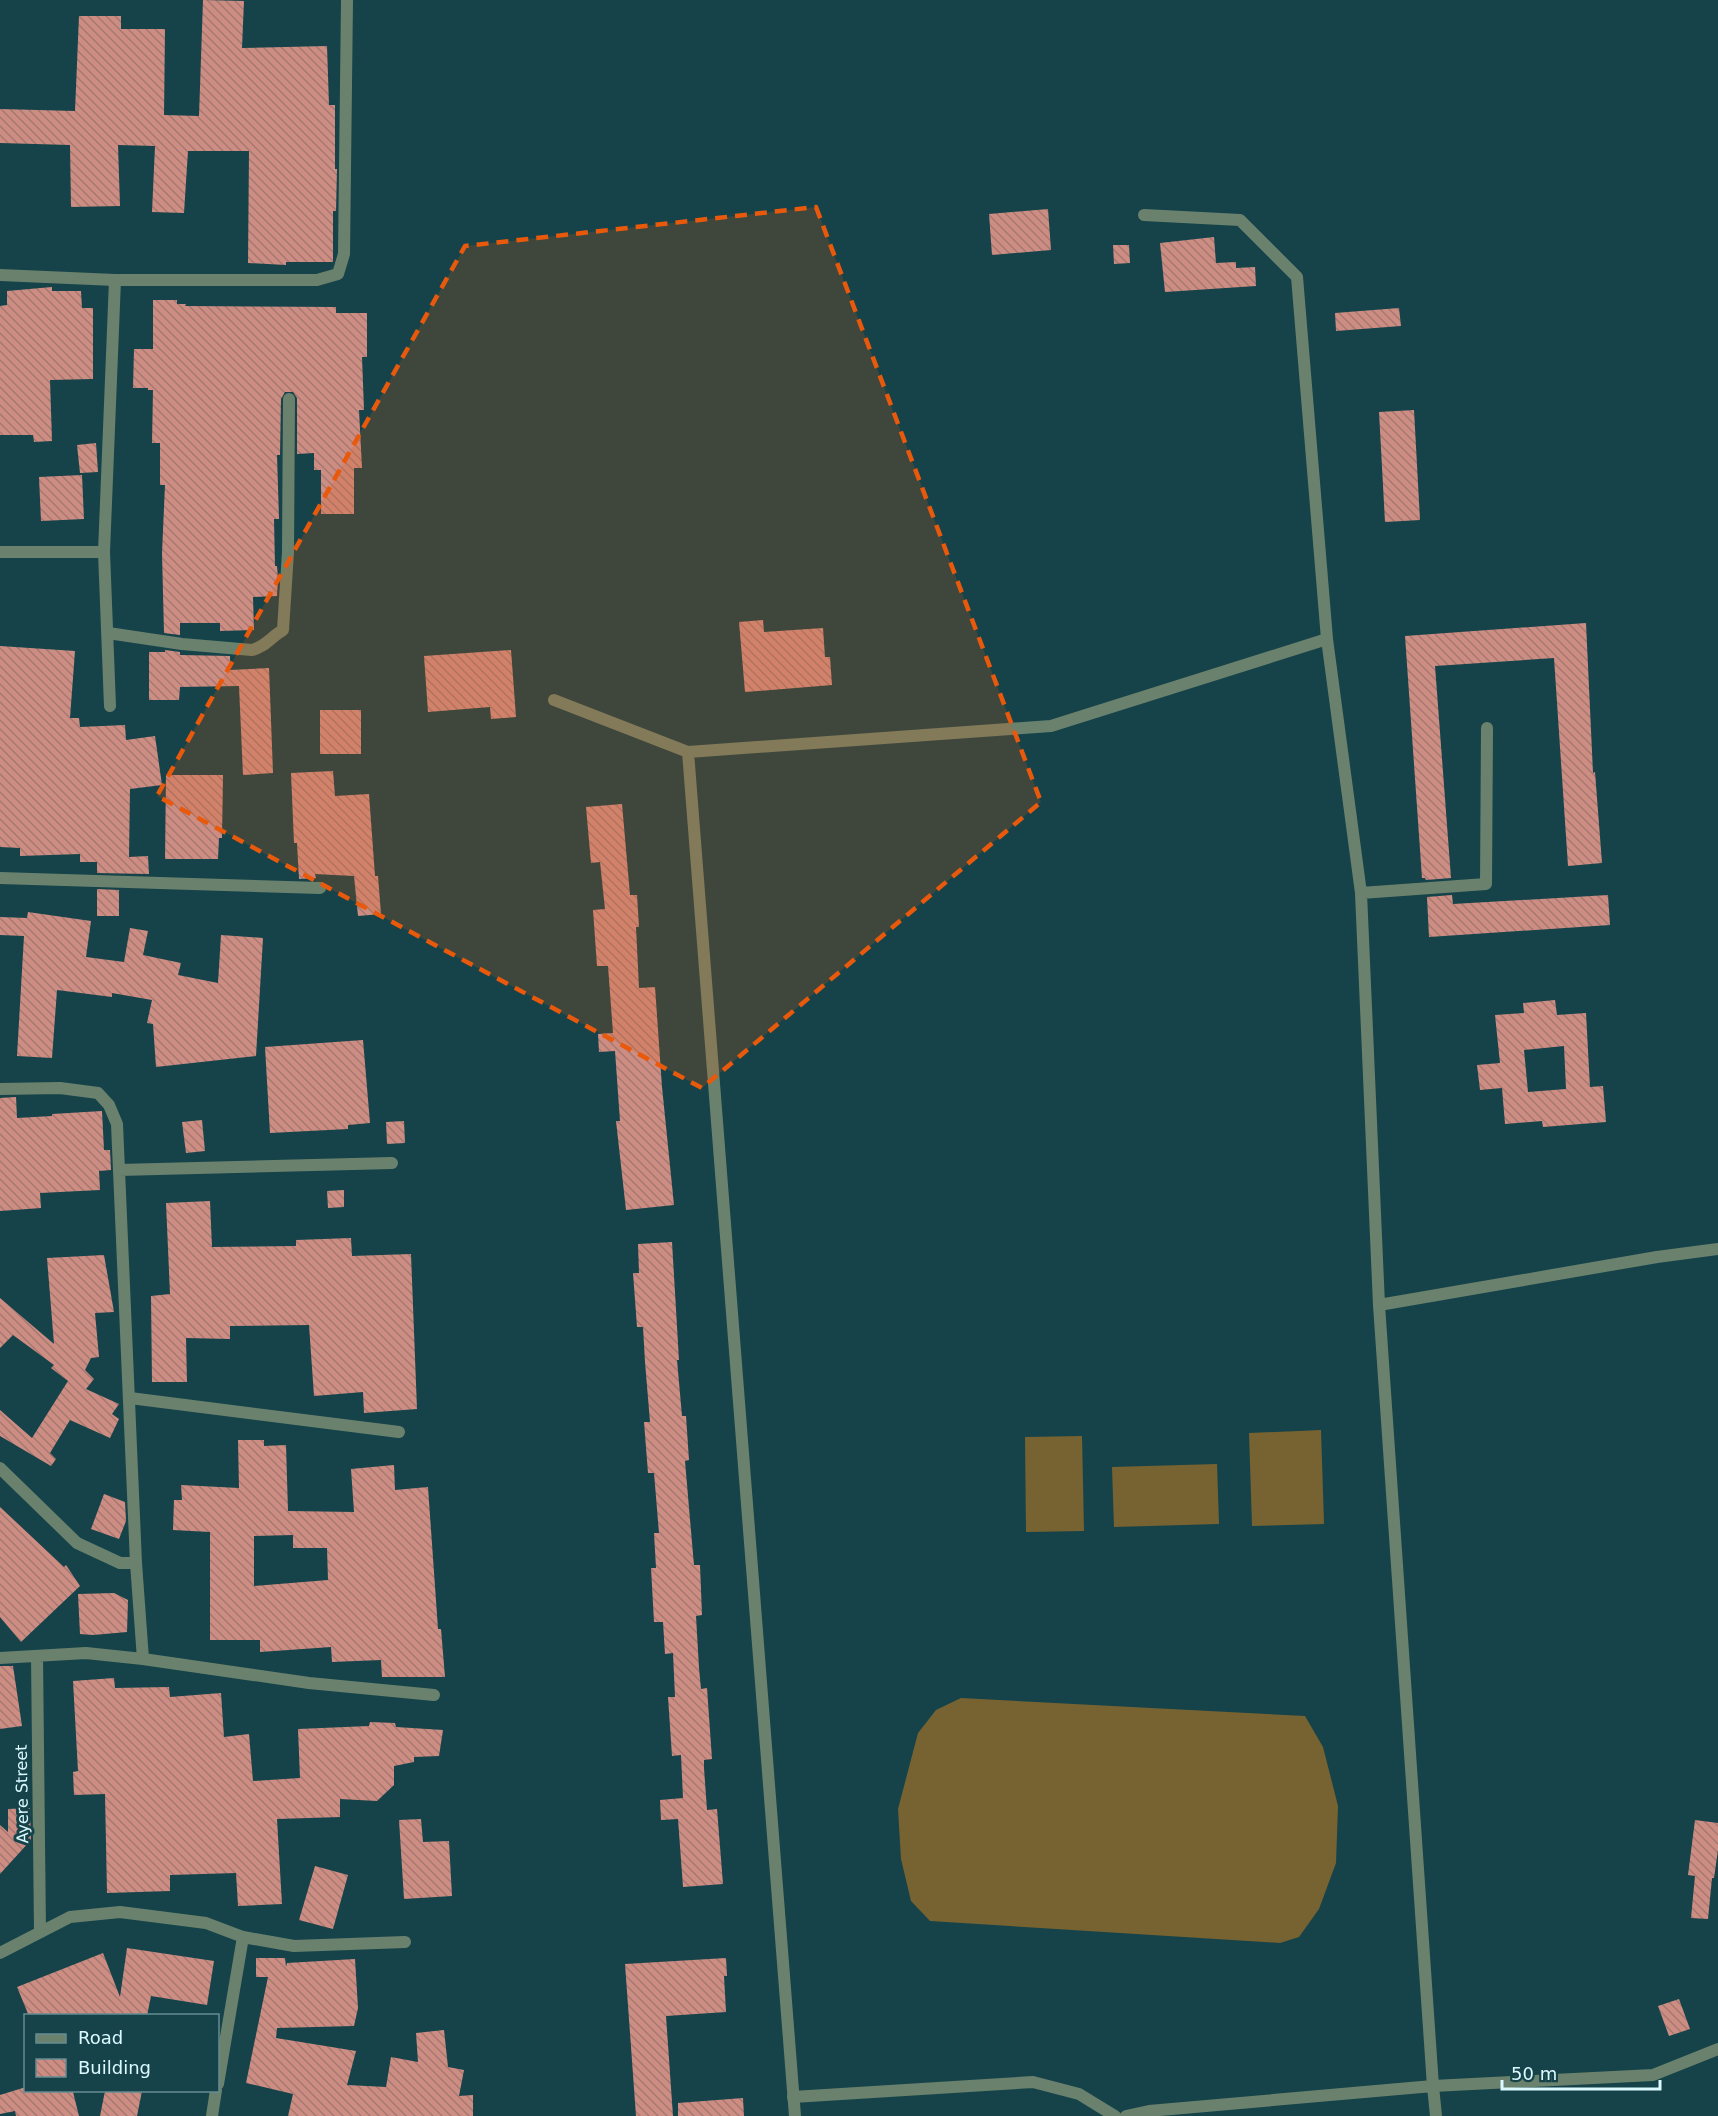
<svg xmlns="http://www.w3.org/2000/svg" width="1718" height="2116" font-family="'DejaVu Sans',sans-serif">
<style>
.pitch{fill:#776331}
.building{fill:url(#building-back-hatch);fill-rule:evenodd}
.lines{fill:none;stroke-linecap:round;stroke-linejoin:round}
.service{stroke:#6a826d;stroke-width:12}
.minor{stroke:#6a826d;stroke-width:12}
.marked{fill:#e8590c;fill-opacity:0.2;stroke:#e8590c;stroke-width:4.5;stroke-dasharray:12 8;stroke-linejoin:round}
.labels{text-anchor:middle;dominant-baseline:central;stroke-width:6;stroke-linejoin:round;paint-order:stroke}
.street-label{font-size:16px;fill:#dbf9ff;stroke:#164349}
</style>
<defs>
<pattern id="building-back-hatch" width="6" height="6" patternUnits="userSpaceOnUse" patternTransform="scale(1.5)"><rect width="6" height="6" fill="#ce8d83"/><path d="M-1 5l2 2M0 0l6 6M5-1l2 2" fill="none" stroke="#a47972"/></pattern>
</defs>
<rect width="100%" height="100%" fill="#164349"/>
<path class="pitch" d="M1321,1430L1324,1524L1252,1526L1249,1433Z
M1082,1436L1084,1531L1026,1532L1025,1437Z
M1217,1464L1219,1524L1114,1527L1112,1467Z
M961,1698L1305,1716L1323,1747L1338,1806L1336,1863L1319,1909L1299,1937L1280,1943L930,1921L911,1901L901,1859L898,1809L918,1733L936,1710Z"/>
<path class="building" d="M203,0L244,1L242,48L327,46L329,105H335V169H337L336,211H333V262H286V265L248,263L249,151H188L184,213L152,212L155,146L118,145L120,206L71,207L70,145L0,143V109L75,111L79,16H121V29H165L164,115L199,116Z
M1048,209L1051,250L992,255L989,214Z
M1214,237L1216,263L1236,262V268L1255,267L1256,286L1165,292L1160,243Z
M1113,245H1129L1130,263L1114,264Z
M52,287V291H81L82,308H93V379L50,380L52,441L34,442L33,435H0V306L7,305V291Z
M153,300H177V304H186L185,306L336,307V313H367V357H362L364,410H359L362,468H354V514H321V470H314V453L297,454V398L293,392H285L281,399L280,455H277L279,519H274L275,566H277L278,578L277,596L253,597L254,630L220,631V623H180V635L164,633L162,553L165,485H160V443H152L153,390H148V388H133L134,349H153Z
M1399,308L1401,326L1336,331L1335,313Z
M1414,410L1420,520L1385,522L1379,412Z
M96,443L98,472L80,473L77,445Z
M82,475L84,519L41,521L39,477Z
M763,620L764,632L823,628L825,657H830L832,685L745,692L739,622Z
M1586,623L1593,773L1595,772L1602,863L1568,866L1554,658L1435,666L1451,878L1426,880L1425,878H1422L1405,636Z
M0,646L75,651L70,718H79L80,727L125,725L126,740L155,736L162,785L130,789L129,857L148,856L149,874L97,873V862H80V854L20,856V848L0,847Z
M165,650L180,652V655L230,656V670L269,668L273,773L243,775L239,686L180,687L179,700H149V652H165Z
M511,650L516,717L491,719L490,707L428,712L424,656Z
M320,710H361V754H320Z
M333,771L335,796L369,794L375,876H378L381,914L358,916L354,876L315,874L316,878L299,879L297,843H294L291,773Z
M166,775H223L222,838H219L218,859H165Z
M622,804L630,895H637L639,927H636L639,988L655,987L662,1087L674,1205L626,1210L616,1121H620L615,1051L599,1052L598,1034L613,1033L608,966H597L593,910L605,909L600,862L591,863L586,807Z
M97,889L119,890V916H97Z
M1452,895L1453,904L1608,895L1610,925L1429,937L1427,897Z
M28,912L91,921L86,957L124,962L130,928L148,931L143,955L181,963L178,975L218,983L221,935L263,938L256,1056L156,1067L153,1024L147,1023L152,1000L112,993V997L57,990L52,1058L17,1056L24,936L0,935V917L27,918Z
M1555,1000L1557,1015L1586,1013L1590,1087L1603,1086L1606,1122L1543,1127L1542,1121L1505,1124L1502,1088L1480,1090L1477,1065L1500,1063L1495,1015L1524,1013L1523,1003ZM1564,1046L1566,1089L1528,1092L1524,1050Z
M363,1040L370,1123L348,1125V1129L270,1133L265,1047Z
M16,1097L17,1118L52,1116V1114L102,1111L104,1150H110L111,1170L99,1171L100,1190L40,1193L41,1208L0,1211V1098Z
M202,1120L205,1151L186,1153L182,1122Z
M404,1121L405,1143L387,1144L386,1122Z
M344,1190V1207L328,1208L327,1191Z
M210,1201L212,1247L296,1246V1240L351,1238L352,1256L411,1254L417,1409L364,1413L363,1392L314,1396L309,1325L230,1326V1339L186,1338L187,1382H152L151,1296L170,1294L166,1203Z
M672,1242L679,1360H677L682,1416H686L689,1460L685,1461L691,1531L694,1565H700L702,1615L696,1616L699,1668L701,1689L707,1688L712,1759L704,1760V1768L707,1810L717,1809L723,1884L683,1887L678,1819L661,1820L660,1800L683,1798L681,1755L672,1756L668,1697H675L673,1653L665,1654L663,1622H654L651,1568H656L654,1533H659L654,1473H648L644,1422H650L645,1362L643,1327H637L633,1273H639L638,1244Z
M104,1255L114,1312L95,1313L99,1357L91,1358L85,1370L94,1379L86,1389L119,1404L112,1414L119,1419L110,1438L70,1420L50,1453L56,1459L51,1466L0,1436V1410L32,1438L68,1381L51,1368L54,1365L13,1335L0,1348V1298L54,1344L47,1258Z
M238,1440H264V1446L286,1445L288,1511L354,1512L351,1469L394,1465L395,1490L428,1487L438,1629H441L445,1677H382L381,1660L332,1662L331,1647L260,1652V1640H210V1532L173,1530L174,1500H182L181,1485L239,1488ZM293,1535V1548H327L328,1580L254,1586V1536Z
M104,1494L125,1502L126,1521L119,1539L91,1529Z
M0,1507L64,1567L66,1565L80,1586L21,1642L0,1617Z
M114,1593L128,1600L127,1632L93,1635L80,1634L78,1594Z
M0,1666H13L22,1726L0,1729Z
M114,1678L115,1688L169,1687L170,1697L221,1693L224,1737L249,1734L253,1781L300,1778L298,1729L369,1726L370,1722L395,1723L396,1727L443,1730L439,1756L414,1757V1762L394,1766V1785L377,1801L340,1799V1817L277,1819L282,1904L238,1906L236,1873L170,1875V1891L107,1893L105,1794L74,1795L73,1772L78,1771L73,1681Z
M30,1808L31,1840L0,1874V1825L8,1832V1809Z
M421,1819L423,1842L449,1841L452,1896L404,1899L399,1820Z
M1695,1820L1718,1823V1850L1714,1878H1712L1708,1919L1691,1918L1695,1876L1688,1875Z
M315,1866L348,1875L333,1929L299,1920Z
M127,1948L214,1961L207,2005L151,1996L147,2016H29L17,1987L103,1953L120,1997Z
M256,1958H285L286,1967L287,1963L355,1959L358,2008L354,2026L277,2028L276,2038L356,2051L347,2085L386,2087L391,2057L418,2062L416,2033L444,2030L448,2067L464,2070L459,2096L473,2095V2116H288L293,2094L246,2083L268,1977H256Z
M726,1958L727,1976H724L726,2012L666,2016L673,2116H636L625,1964Z
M1679,1999L1690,2029L1669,2036L1658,2006Z
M26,2087V2091H68L73,2092L79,2116H16L15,2111L0,2114V2095Z
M105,2091H142L137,2116H100Z
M743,2098L744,2116H678V2103Z"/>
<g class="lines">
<path class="service" d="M1433,2086L1436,2116
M793,2097L1033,2082L1079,2094L1115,2116
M1126,2116L1149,2111L1433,2086L1653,2075L1718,2049"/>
<path class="minor" d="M1144,215L1240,220L1297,277L1327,639L1361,893L1379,1305L1433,2086
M0,275L115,280H317L338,274L344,254L347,0
M0,552H104
M108,633L182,644L252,650C265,647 271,637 283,630L288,552L289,399
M554,700L688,752L1051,726L1327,639
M110,706L104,552L115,280
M688,752L795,2116
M0,878L320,888
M1361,893L1486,884L1487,728
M0,1089L60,1088L98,1093L109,1105L117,1124L136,1563L143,1659
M119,1170L392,1163
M1379,1305L1657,1257L1718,1249
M130,1398L399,1432
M0,1468L77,1543L120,1563H136
M37,1656L40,1931
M0,1658L86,1653L143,1659L309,1683L434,1695
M0,1953L70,1917L120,1912L206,1923L243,1937L294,1946L405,1942
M218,2084L243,1937
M212,2116L216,2090"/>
</g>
<path class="marked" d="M816,207L1041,802L702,1088L157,796L465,246Z"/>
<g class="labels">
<g class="street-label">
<text transform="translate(22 1794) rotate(-91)">Ayere Street</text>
</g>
</g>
<rect x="24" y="2014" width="195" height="78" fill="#164349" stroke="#658c92" stroke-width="1.5"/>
<rect x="36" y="2034" width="30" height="9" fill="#6a826d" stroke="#658c92" stroke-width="1.5"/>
<text x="78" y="2044" font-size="18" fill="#dbf9ff">Road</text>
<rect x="36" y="2059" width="30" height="18" fill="url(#building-back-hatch)" stroke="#658c92" stroke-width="1.5"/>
<text x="78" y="2074" font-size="18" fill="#dbf9ff">Building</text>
<path d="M1502 2080v9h158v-9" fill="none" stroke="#dbf9ff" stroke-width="3"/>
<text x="1511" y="2080" font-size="18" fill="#dbf9ff" stroke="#164349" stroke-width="4.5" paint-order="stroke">50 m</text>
</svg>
